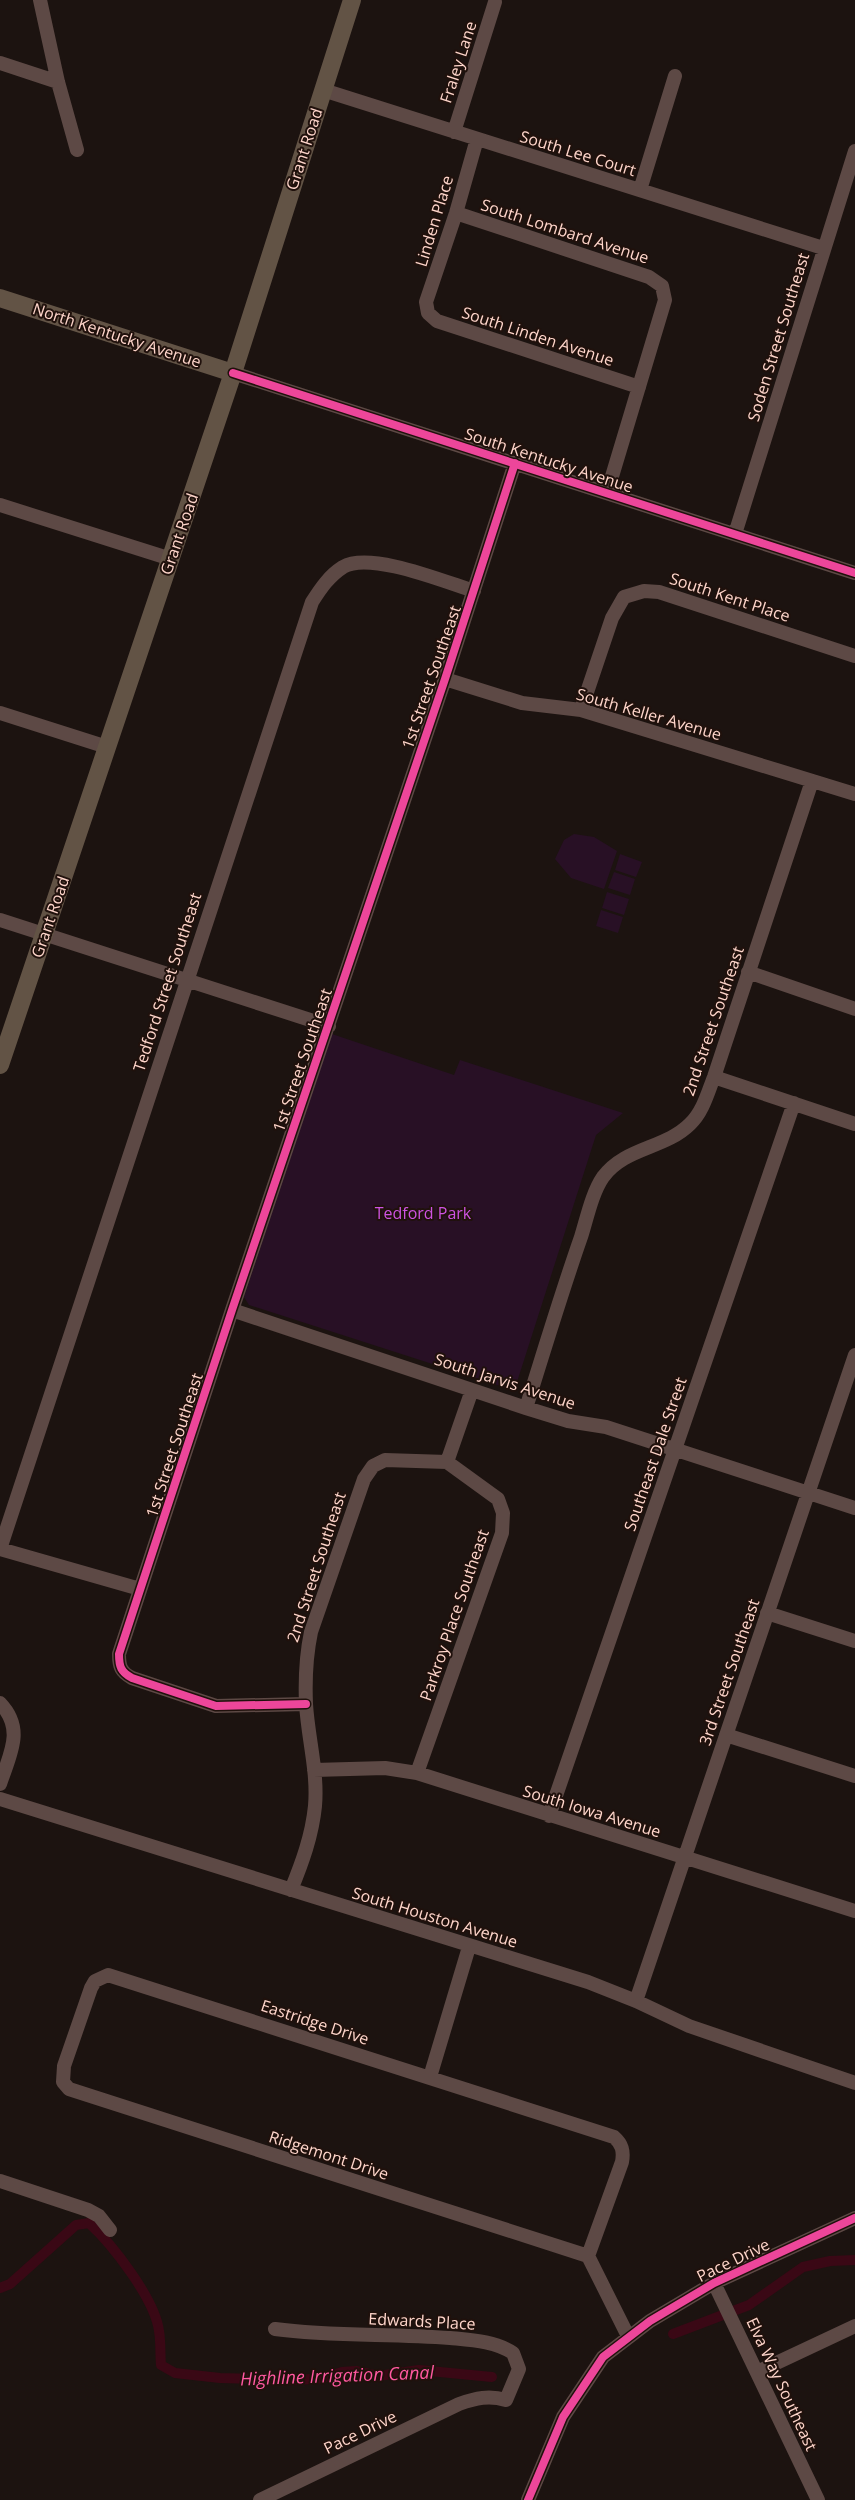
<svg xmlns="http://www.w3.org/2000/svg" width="855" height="2500" font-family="'Open Sans',sans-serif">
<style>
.green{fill:#281025}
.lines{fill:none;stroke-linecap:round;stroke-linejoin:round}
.canal{stroke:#3a0815;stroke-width:10}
.minor{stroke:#5d4945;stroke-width:14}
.major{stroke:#625345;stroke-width:18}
.cycleway-casing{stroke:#20110c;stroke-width:11}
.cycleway{stroke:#ed469a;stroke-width:8}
.labels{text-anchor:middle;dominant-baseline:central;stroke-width:4;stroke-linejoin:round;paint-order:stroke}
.street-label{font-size:16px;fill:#ffd6cb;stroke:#20110c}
.park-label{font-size:16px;fill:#ce53e2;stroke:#20110c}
.water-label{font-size:18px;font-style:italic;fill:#ff59a1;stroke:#20110c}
</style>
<rect width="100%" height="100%" fill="#1c1310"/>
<path class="green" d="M574,834L594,837L617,851L604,889L571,878L555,859L564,840Z
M620,854L642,862L636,877L615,870Z
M614,872L635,879L630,895L608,888Z
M607,892L629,899L624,915L602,908Z
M601,910L623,917L618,933L596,926Z
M332,1034L454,1075L460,1060L623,1113L596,1135L517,1382L510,1389L249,1305L244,1297Z"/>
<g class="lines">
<path class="canal" d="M0,2288L10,2284L76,2225L89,2223C112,2244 155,2299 159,2331C161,2342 160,2354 161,2365L175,2373L220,2378L298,2380L323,2378L342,2372L356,2371L378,2376L419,2370L492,2377
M673,2334L749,2305L803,2267L830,2261L855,2260"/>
<path class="minor" d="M40,0L58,82L77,150
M0,63L58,82
M323,90L823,248
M454,132L495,2
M477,139L456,213L426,302L428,313L437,321L639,387
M640,190L675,76
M456,213L649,277L662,286L665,300L607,493
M233,373L855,573
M0,505L171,559
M735,534L855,151
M445,679L522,703L581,710L855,794
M581,710L612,618L624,597L644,591L659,592L855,656
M0,713L107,747
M0,920L329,1026
M748,972L855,1009
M714,1077L855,1124
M232,1310L526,1408L568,1421L606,1427L855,1508
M526,1408C544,1351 561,1294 581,1237C587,1218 592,1193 603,1177C625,1147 665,1149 690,1124C703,1112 708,1092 714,1077L812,781
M447,1462L472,1390
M0,1549L312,602C321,588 329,576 343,567C370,551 445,582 474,591
M0,1549L140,1589
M767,1613L855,1641
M0,1703C25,1729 10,1754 0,1784
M306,1704L216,1706L132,1678C121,1672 119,1667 119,1654L232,1310L445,679L515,463
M726,1735L855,1776
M314,1770L385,1768L417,1773L855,1911
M417,1773L502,1533L503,1513L498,1499L447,1462
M0,1799L588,1982L636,2001L689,2026L855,2083
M549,1816L794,1103
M291,1890C302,1863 312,1836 315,1806C318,1772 308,1738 306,1704C305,1680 306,1656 311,1632L364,1479L373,1466L385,1460L447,1462
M108,1975L614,2137C622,2144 624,2151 622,2162L588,2256L69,2089L63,2082L64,2066L91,1988L95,1981Z
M636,2001L855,1355
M430,2077L469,1947
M0,2181L88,2210L99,2216L110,2230
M588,2256L628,2336
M714,2283L818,2500
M757,2372L855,2326
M260,2500L459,2404C476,2398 489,2395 506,2400L519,2369L513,2353C495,2341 471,2340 450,2338C392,2333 333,2337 275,2329
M528,2500L563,2417L603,2357L650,2321L714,2283L855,2218"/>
<path class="major" d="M0,298L233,373
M0,1065L233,373L352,0"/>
<defs>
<path id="cycleway" d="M233,373L855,573
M306,1704L216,1706L132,1678C121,1672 119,1667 119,1654L232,1310L445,679L515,463
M528,2500L563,2417L603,2357L650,2321L714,2283L855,2218"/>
</defs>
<use href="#cycleway" class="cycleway-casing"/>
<use href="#cycleway" class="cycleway"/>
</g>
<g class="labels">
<g class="street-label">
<text transform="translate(458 62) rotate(-72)">Fraley Lane</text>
<text transform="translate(304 149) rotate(-72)">Grant Road</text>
<text transform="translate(578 153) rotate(17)">South Lee Court</text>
<text transform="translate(434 221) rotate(-73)">Linden Place</text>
<text transform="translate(565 231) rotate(18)">South Lombard Avenue</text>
<text transform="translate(117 335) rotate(18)">North Kentucky Avenue</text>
<text transform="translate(538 336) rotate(18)">South Linden Avenue</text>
<text transform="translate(778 337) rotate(-73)">Soden Street Southeast</text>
<text transform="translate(549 460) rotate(18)">South Kentucky Avenue</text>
<text transform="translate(179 534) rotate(-71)">Grant Road</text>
<text transform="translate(730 597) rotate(18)">South Kent Place</text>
<text transform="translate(431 677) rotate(-71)">1st Street Southeast</text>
<text transform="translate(649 714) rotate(16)">South Keller Avenue</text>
<text transform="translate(50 917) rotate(-71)">Grant Road</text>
<text transform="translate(167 982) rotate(-72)">Tedford Street Southeast</text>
<text transform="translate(713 1021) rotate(-71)">2nd Street Southeast</text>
<text transform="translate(302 1060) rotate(-71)">1st Street Southeast</text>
<text transform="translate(505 1381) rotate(18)">South Jarvis Avenue</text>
<text transform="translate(174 1445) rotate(-72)">1st Street Southeast</text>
<text transform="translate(655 1454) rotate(-71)">Southeast Dale Street</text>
<text transform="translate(316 1567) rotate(-72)">2nd Street Southeast</text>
<text transform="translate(454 1615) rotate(-71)">Parkroy Place Southeast</text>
<text transform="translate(729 1672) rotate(-71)">3rd Street Southeast</text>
<text transform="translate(592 1811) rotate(17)">South Iowa Avenue</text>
<text transform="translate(435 1917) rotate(17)">South Houston Avenue</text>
<text transform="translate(315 2022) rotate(18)">Eastridge Drive</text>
<text transform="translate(329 2155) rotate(18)">Ridgemont Drive</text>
<text transform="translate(733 2260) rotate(-26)">Pace Drive</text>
<text transform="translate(422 2321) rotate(3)">Edwards Place</text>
<text transform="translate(782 2384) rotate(65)">Elva Way Southeast</text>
<text transform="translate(360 2432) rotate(-26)">Pace Drive</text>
</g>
<g class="park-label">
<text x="423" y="1213">Tedford Park</text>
</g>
<g class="water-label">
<text transform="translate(337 2375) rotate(-2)">Highline Irrigation Canal</text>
</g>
</g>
</svg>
